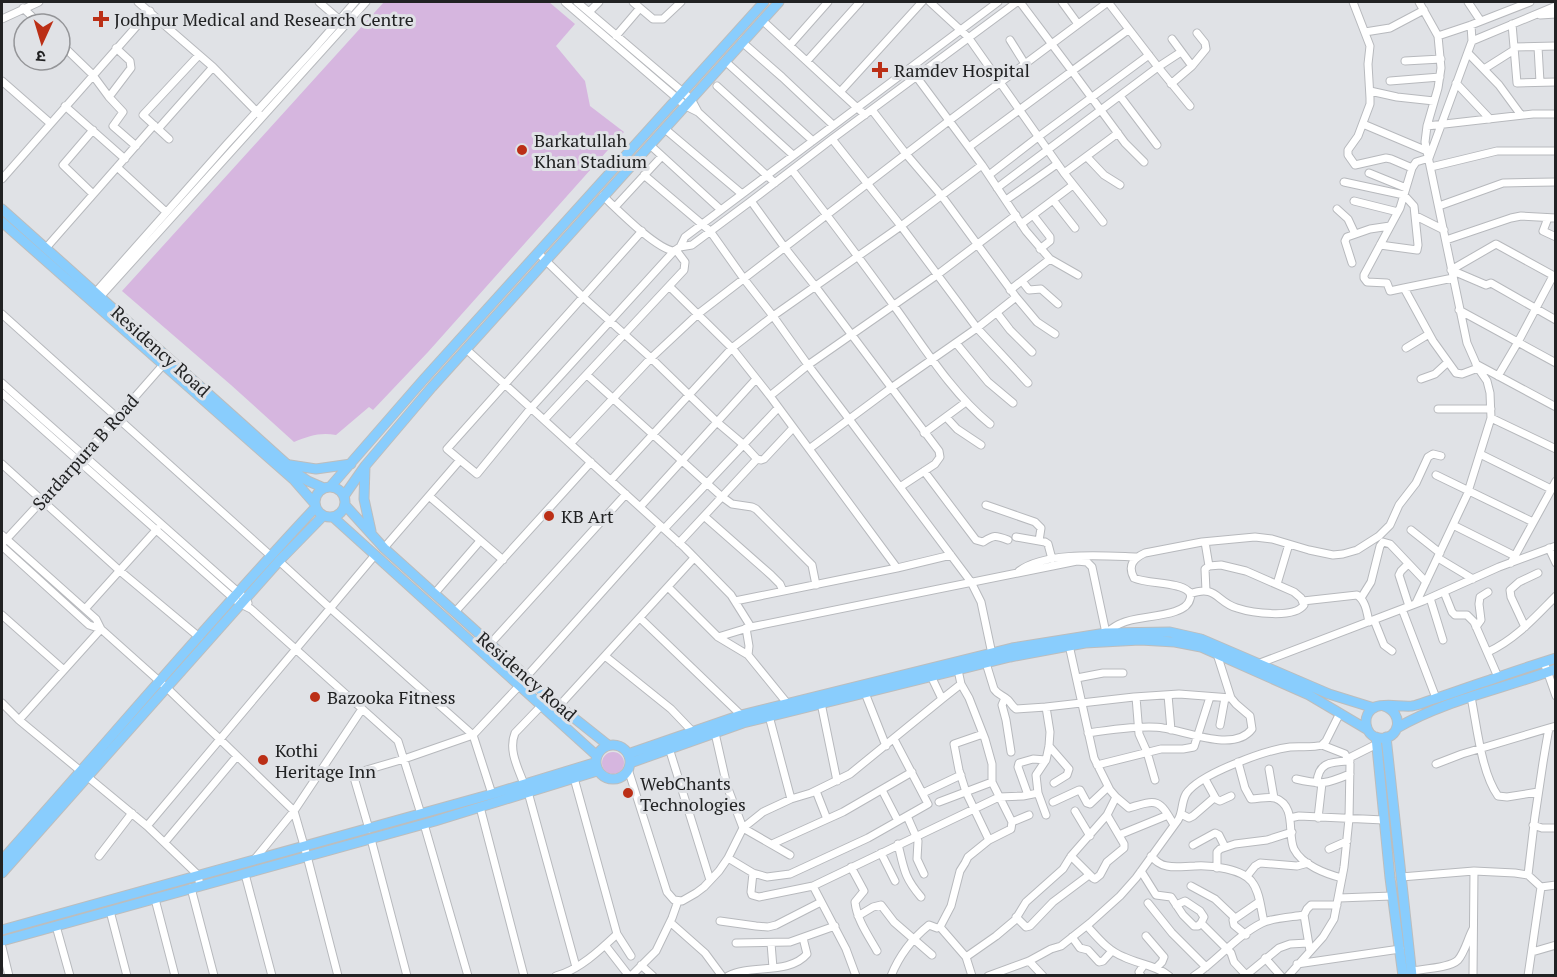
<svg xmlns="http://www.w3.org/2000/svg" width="1557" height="977" font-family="'PT Serif','Noto Sans Devanagari',serif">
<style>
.green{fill:#d6b6df}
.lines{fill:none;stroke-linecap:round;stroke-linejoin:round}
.minor-casing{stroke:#b7b9bd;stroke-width:9}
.major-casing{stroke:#bcbdbd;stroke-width:11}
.minor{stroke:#fff;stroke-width:7}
.major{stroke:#89cdfd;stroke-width:9}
.poi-dot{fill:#bb2f16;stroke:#e0e2e6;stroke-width:2}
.labels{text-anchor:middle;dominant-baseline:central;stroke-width:6;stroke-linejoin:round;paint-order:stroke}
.poi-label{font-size:18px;fill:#212223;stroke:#e0e2e6;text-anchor:start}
.street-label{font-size:18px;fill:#212223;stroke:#e0e2e6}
</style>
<rect width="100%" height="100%" fill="#e0e2e6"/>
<path class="green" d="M384,2H549L575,24L556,46L585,81L590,106L624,132L428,352L373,410L369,407L336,435C320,432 309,436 294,442L231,385L122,291Z
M602 763a11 11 0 1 1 22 0a11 11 0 1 1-22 0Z"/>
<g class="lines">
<defs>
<path id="minor" d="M138,2L213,67L259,114
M319,2L342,22
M565,2L686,106L698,112L775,183
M577,2L691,99L698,112
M930,2L968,37L1064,173L1103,222
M1020,2L1072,71L1128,30
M1062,2L1078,24
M1353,2L1370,46L1368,64L1370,98V104L1358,136L1348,150V155L1355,165L1386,158L1391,159L1412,168
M1468,2L1480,20
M23,8L40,24
M640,8L653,19H663L681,2
M589,12L599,2
M1540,15L1556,14
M2,19L39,2
M762,20L865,115
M1512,24L1514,47
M1471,25L1472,41L1429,158L1416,162L1412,168L1400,208L1364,275V278L1367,282L1387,283L1390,291L1404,288L1433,341L1456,373L1462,374L1478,368
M1365,32L1390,28L1424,10
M616,36L640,8L633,2
M1438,36L1471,25L1530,2
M1172,39L1192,66
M1010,40L1025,64
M1472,41L1556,6
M742,42L782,77L833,125
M60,43L92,74L109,97L131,68L130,61L116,48
M790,45L828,2
M1556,46L1514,47L1517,83L1556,82
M1538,47L1540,82
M1181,52L1158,67L1190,106
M1468,53L1499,85L1521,115
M725,61L813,141
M807,61L860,2
M1405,61L1441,59
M910,68L982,165L1026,231L1050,259L1010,290
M1484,69L1514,50
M2,81L50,123
M1390,81L1440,77
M1456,83L1490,119
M1171,84L1192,66L1206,49L1205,43L1197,33
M717,86L793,155
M841,91L922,2
M1370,91L1397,97L1434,101
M1120,96L1157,145
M109,97L123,112L113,126L136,146
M65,106L125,159
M872,110L906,154L941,195L1016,297L1037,322L1055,334
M1363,124L1427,151
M1427,126L1533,114H1556
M158,129L213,67
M665,129L742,194
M93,130L63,165L93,194
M169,139L143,115L199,55
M832,139L901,226L977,328L1028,383
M650,145L721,210
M969,147L1072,71L1125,143L1144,162
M1087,157L1104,175L1120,185
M117,167L166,212
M1431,167L1497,151H1556
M792,170C828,216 863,263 897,310C925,349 953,394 990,424
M1064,173L1118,133
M1369,173L1406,188
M644,175L710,231L744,279L773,316L808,365L849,419L971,582L981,602L992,654
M989,175L1038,137L1149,55
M2,179L150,11
M1344,182L1404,195L1414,206L1418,245L1417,250L1380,245
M997,188L1158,67L1108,2
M603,196C618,210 656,249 674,251
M1006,200L1057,164
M1053,200L1075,228
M751,201L785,248L815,286L939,451L940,457L935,464L900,487
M1354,201L1398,212
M1439,206L1503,183L1556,182
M615,207L662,156
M1337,209L1348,219L1355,234
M1033,215L1050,237V241L1040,249
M1416,216L1444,230
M1548,218L1543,231L1556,237
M1021,224L1073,185
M1446,240L1511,218L1521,216L1556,218
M680,247L685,237L998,2
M46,248L154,125
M538,253L583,297L651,358L718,423L744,445L757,459L761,460L764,459L793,428
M1050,259L1078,275
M1352,263L1345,241L1347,237L1370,229L1390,226
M1451,270L1496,244L1556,277
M1451,270L1486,285L1491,283L1556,320
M1022,281L1029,290L1041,289L1058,304
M670,287L732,348L770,396L897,568L951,555
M1404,288L1453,278
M95,293L227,144L313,50L355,2
M100,297L366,2
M1459,310L1556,363
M997,313L1010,330L1032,352
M2,314L271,556
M956,343L988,382L1013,403
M1406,348L1429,334
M466,349L685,548L731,595L751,627
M1476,364L1556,407
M587,375L721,496L732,504L752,507L756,509L812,565L816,585
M1498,376L1518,342L1553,276
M1421,379L1435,374L1448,362
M2,383L246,599L248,603
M2,393L233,598L241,604L251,609L398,741L421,814
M770,396L808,365L937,275L1016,215
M1438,409H1491
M946,417L957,429L981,445
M1491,418L1556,449
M544,420L684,270L685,262L676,250
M924,433L966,402
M571,443L651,358L698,314L950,120L1108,2
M809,449L891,388L977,328L1016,297
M1480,454L1551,489
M460,460L447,449L642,231
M2,464L120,571L199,637
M924,471L976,540L983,542C994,535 995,535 1008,540
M1436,475L1533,522
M611,480L732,348L773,316L901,226L982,165
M429,496L503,560
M986,505L1035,522L1041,528L1039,541
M640,507L756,379
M704,516L771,575L780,584L783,591
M1453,525L1515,556
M664,529L778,408
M1411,530L1440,553
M2,535L96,619L101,629L167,688L294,811L307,856L338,976
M1016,537L1045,542L1048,544L1052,559
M1205,542L1209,566
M679,543L757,459
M2,544L83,456L163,365
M2,546L89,625L101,629
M384,548L460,460L477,474L531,408L674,251L680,247L692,245L751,201L832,139L1017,2
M1549,548L1556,563
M1438,558L1473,579
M279,561L330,608L473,735L492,794
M1511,563L1556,481
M1408,564L1401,571L1399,575L1409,606
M1019,571C1047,551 1104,556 1137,557
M1277,584L1289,544
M668,587L718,637L748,655
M1444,592L1452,612L1455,615H1467L1474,622L1498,677
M435,593L480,541
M1190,594C1217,584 1216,602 1237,608C1252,613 1294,619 1304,605L1301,598L1294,592L1246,571L1221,565L1209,566L1205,569L1206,591
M1361,598L1371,582L1380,546L1383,542L1390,544L1426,582
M1430,598L1443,640
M735,601L897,568
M1303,601L1357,595C1366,601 1367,613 1369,622
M1416,603L1467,495L1491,418L1490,393L1487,381L1478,368L1467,343L1425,142L1427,126L1438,88L1441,68L1438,36L1419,2
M85,609L157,529
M1402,609L1436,698
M455,612L591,462
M2,615L64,670
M640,618L741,715
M1374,620L1384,645L1392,651
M1476,627L1481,620L1479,604L1480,597L1488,592
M1525,627L1511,597L1510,590L1519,582L1538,573
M746,628L749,646L748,655L787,703
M718,637L751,627L1077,561L1087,562L1092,567L1106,633C1111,629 1116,625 1122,623C1137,615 1186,618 1190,599C1191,596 1191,593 1188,591C1179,582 1147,584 1134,578C1127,565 1134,558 1145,553L1202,542L1255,537L1272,539L1309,550L1333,555L1343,554L1357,550L1379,536L1390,525L1399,505L1416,483L1428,457L1433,454L1441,456
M490,644L626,494
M1488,652C1516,639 1535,617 1556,596
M605,656L671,709L692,731
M1544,662L1556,696
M986,663L994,689C998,695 1003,695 1008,700C1011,703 1012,706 1016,709L1046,707L1134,697L1179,694L1231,698
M1260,663L1423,601L1499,567L1556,546
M958,670L961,684L969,698L985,739L992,764V782L1012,822L1011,829L989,840
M527,676L661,526
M1077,678L1103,673H1123
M865,693L886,746
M1168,695L1171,730
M1136,697L1139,734L1147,752L1155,780
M1471,697C1477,726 1481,772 1498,796L1507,797L1538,792
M1005,698L1002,705L1006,720L1011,752
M942,699L961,684
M2,703L19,720L147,826L198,875L200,886
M821,703L837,781
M559,706L694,558
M769,716L791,799
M19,720L101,629
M1220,725L1225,698
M715,733L727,786L743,828L790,855
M1088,733C1108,730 1128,727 1149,727C1153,727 1158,727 1163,728C1186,731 1234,753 1252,729L1250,716L1236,704L1231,698L1217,654
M1049,746L1069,769L1067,775L1054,783
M669,748L710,880
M1349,758L1377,744
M1238,762L1245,788L1251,799C1259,799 1267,796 1275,798C1297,806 1287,834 1294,849C1302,865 1326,874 1342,878
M1436,764L1462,754L1549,728
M1097,765L1161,749H1183L1194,747L1210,697
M628,769L667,892L674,900L682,901L696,893L704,887L719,871L728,858L743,828L763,812L791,799L811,793L850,774L942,699L931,676
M1269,769L1274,798
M1205,779L1216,799L1220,801L1231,796
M1296,779C1322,785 1326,784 1350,774
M1317,783C1318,762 1331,762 1350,761
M524,784C518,768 508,750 515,733L541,706
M882,790L898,821
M816,791L827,819
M528,792L576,967
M923,793L961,775
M1038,793L1046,815
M1028,795L1018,767L1019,763L1033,759L1046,760
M1116,797L1129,808C1158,799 1159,799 1174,825
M939,802L992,782
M1053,802L1079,790H1080L1087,803L1090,804L1108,787
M480,807L524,976
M1075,811L1090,836
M1181,814L1189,818L1193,816L1215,797
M907,816L918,841L917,859L924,874
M1290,818L1299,816L1384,820
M1318,818L1322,783
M1012,822L1029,815
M424,824L468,976
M1533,825L1542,828H1556
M147,826L375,555
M369,829L353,774L404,759L473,735L519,686
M1119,835L1168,815
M371,839L407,976
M165,842L237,756
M772,844L843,812L912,772
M898,844C904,869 904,877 921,897
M1193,845L1215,833L1219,835L1225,847
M1329,849L1347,841
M881,853L895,881
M99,856L132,813
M1071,856L1093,878L1095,879L1100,875L1107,862L1124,848V844L1107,815
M1151,856C1156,861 1160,865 1167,866C1176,868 1186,866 1195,866C1211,865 1243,869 1252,882C1260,892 1261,910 1264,922
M728,858L753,873L767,877L790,874L868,838L928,804L894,739
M254,860L294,811L362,709
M851,867L864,891L855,902C857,920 868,935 877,951
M1217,868V852L1220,849L1235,844L1267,840L1292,832
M1141,871L1156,895L1171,897L1183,915L1194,926H1198L1201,923
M753,873L751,892L752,895L759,897L813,886L999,797L1023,796L1038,793L1036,775L1046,760L1049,746L1050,732L1046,707
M245,874L272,976
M1528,875C1533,826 1540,777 1549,728L1556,726
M1247,876L1255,866L1260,863L1297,866L1308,863
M1401,877L1474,871L1515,873L1528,875L1541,887
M813,886L846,949L856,976
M1191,886L1215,899L1235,918
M191,888L214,976
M1339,898L1392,896
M155,899L175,976
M1148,903L1172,933L1206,967
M1176,905L1185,901L1200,911L1204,917L1201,923
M110,911L127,976
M1304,915L1307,909L1311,905H1337
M858,916L873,907L881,905L894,922L932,955
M1016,917L1026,927L1030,926L1053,902L1089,875
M720,921L756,926L768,927L776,925L821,902
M670,922L705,953L722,976
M1201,923L1231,953L1234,962L1247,976
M56,926L70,976
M1087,926C1098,938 1108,951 1124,957C1138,964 1156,965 1169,976
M940,927L966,957
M617,934L631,956
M1246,935L1234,925L1233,920L1259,902
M1146,936L1164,957L1162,962L1156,968
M1072,937L1080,948L1088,950L1099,962L1103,961L1112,951
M736,943L790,942L835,926
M771,943L773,968
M605,945L629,976
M2,947L9,976
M1532,952L1556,945
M1265,958L1281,976
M1029,961L1043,976
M1297,964L1400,949
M641,965L653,976
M1411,971C1423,969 1450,968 1458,960C1465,952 1468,938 1473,929
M556,976C579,970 600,950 617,934L574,778
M631,976L656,951L672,918L678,901
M728,976C751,964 789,975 807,954L803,938
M891,976C899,956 913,938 929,925L937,928L940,927L951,906L960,871L965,863L968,857L989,840L966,792L959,770L954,744L983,734
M972,976L966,957L996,936L1015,920L1026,902L1063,869L1071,856L1107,815L1116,797L1110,790L1094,758L1069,645
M988,976L1029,961L1051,949L1061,946L1090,923L1120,896L1136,878L1178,820C1183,812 1181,803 1186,794C1199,774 1266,750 1290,747C1300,746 1312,748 1322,745L1326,741L1340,713
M1141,976L1139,972L1144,965
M1194,976C1218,960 1236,936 1262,923C1272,918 1293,917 1304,915L1310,951
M1245,976L1279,948L1290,944L1308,943
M1288,976L1323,937L1334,919L1344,867L1349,819L1350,764L1345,754L1322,745
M1473,976L1474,871
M1528,976L1541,887L1556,885"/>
<path id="major" d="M2,209L299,475L308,481L324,488
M2,222L294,480L315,504
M290,465L316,469L351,464
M365,466L364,499L371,531
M315 502a15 15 0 1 1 30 0a15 15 0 1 1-30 0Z
M330,487L424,379L764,2
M344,496L365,466L432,387L779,2
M345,505L384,548L559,706L608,745
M333,517L596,755
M1384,706C1405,713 1400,741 1379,738C1364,736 1361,714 1375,707C1386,703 1400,707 1412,706C1419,705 1427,701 1434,699C1453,693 1471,686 1490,680C1512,672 1534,665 1556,658
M1397,728C1445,700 1503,689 1556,669
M1376,737L1390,878L1403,976
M1386,737L1412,976
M596 762a17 17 0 1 1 34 0a17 17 0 1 1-34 0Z
M628,754L741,715L1012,648L1106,633L1170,632L1201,639L1329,694L1374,708
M630,763L743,723L1010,657L1085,643L1140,640L1175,642L1201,647L1309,695L1368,730
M2,860C107,743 208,622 316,507
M2,873L279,561L323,516
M2,930L492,794L594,763
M2,941L435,821L597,771"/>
</defs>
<use href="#minor" class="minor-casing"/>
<use href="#major" class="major-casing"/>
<use href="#minor" class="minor"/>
<use href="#major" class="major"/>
</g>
<g class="poi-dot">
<path d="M98 10h6v6h6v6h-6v6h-6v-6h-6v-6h6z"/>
<path d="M877 61h6v6h6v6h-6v6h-6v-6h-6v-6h6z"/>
<circle cx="522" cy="150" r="6"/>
<circle cx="549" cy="516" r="6"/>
<circle cx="315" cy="697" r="6"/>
<circle cx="263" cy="760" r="6"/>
<circle cx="628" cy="793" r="6"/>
</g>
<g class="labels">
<g class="poi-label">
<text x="114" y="19">Jodhpur Medical and Research Centre</text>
<text x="894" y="70">Ramdev Hospital</text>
<text x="534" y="140">Barkatullah<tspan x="534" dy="21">Khan Stadium</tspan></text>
<text x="561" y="516">KB Art</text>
<text x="327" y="697">Bazooka Fitness</text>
<text x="275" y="750">Kothi<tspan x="275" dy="21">Heritage Inn</tspan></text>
<text x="640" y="783">WebChants<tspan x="640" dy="21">Technologies</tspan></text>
</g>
<g class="street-label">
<text transform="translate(161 351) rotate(42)">Residency Road</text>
<text transform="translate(85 452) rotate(-48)">Sardarpura B Road</text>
<text transform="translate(527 676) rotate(41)">Residency Road</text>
</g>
</g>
<rect width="1557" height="977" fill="none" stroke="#212223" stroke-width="6"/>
<g transform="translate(42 42) rotate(184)"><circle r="28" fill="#e0e2e6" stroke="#949598" stroke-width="1.5"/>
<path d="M0-4.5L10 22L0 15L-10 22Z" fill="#bb2f16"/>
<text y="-9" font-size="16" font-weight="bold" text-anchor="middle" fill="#212223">उ</text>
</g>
</svg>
